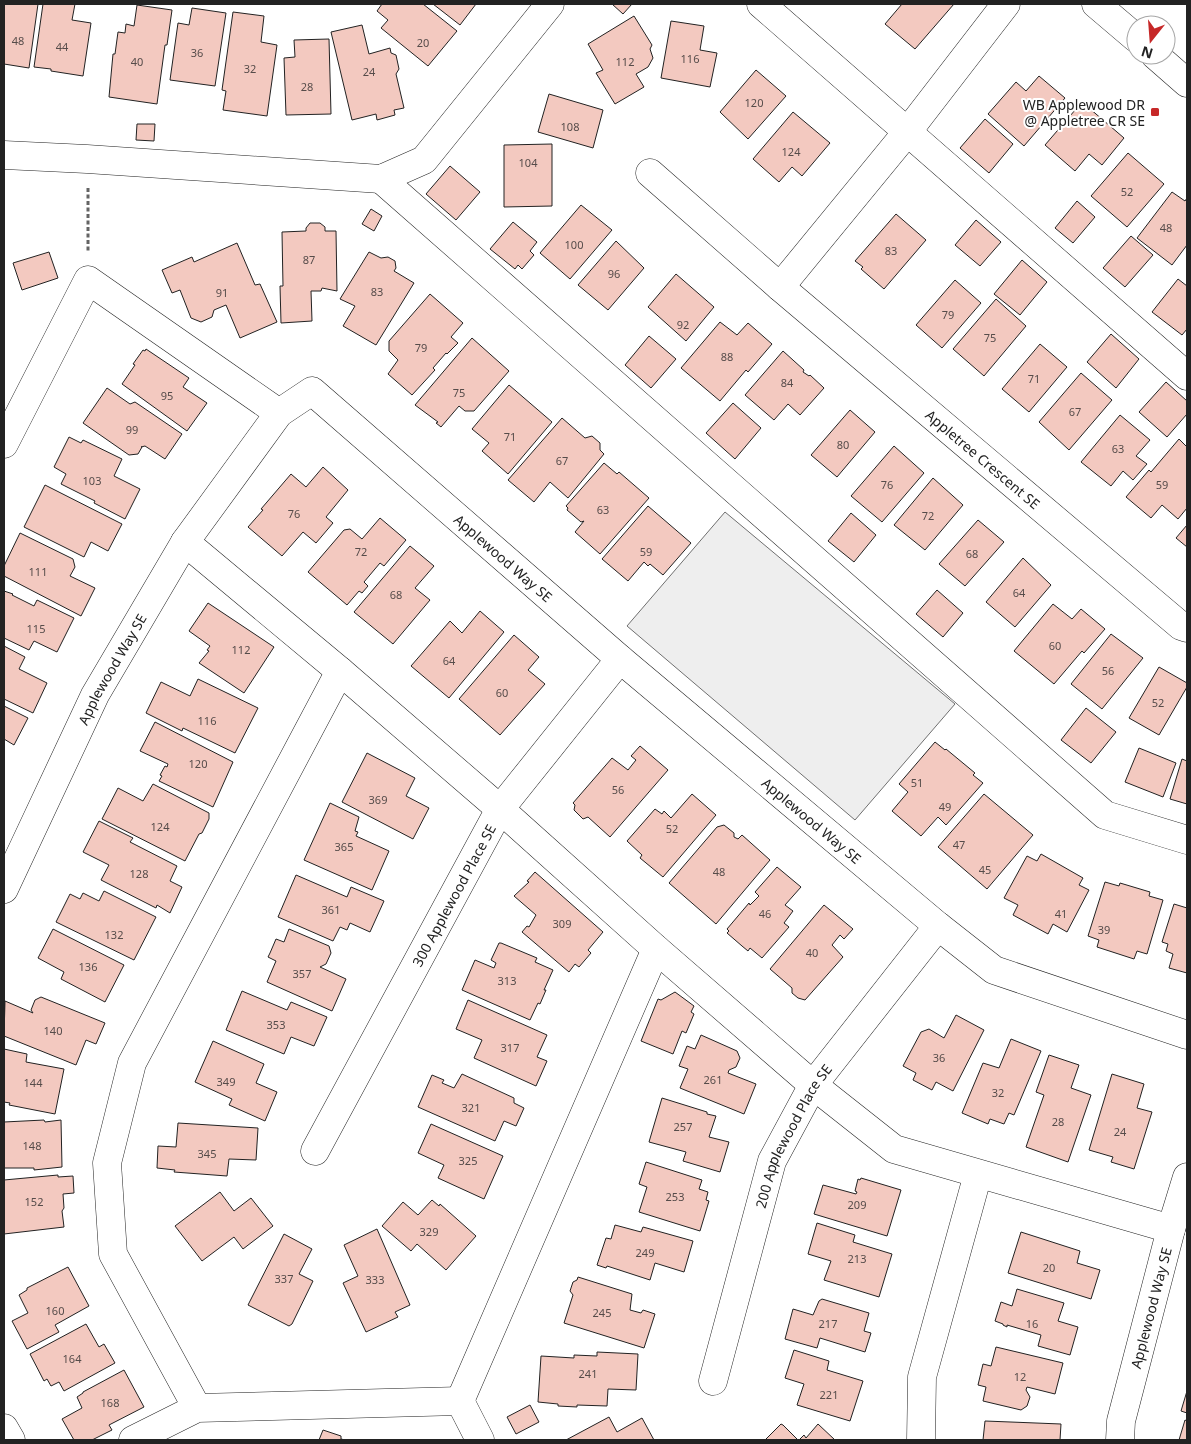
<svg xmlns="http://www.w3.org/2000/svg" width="1191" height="1444" font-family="'Noto Sans',sans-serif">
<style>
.green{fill:#eee;stroke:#6f6f6f}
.building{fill:#f3c9c0;stroke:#222}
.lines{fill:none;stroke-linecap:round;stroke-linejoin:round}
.minor-casing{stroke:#222;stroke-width:29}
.path{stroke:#646464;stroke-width:3;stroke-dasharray:4 2.5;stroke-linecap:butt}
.minor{stroke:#fff;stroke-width:28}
.poi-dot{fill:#c62828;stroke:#fff;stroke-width:2}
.labels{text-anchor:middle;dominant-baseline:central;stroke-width:4;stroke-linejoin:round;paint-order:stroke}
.number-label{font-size:11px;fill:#564c4a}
.poi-label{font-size:14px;fill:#222;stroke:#fff;text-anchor:end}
.street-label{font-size:14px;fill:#222;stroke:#fff}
</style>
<rect width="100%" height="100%" fill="#fff"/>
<path class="green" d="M725,512L955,704L855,820L627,626Z"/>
<path class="building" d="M4,4H38L29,68L4,64Z
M43,4H75L72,20L91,23L83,76L51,71V69L34,67Z
M382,4H423L457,31L428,66L381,28L388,20L377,11Z
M433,4H476L460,25Z
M612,4H632L623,14Z
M902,4H954L915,49L885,24Z
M137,5L172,10L167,45H165L157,104L109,97L113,54H115L118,32L125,33L126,24L134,26Z
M192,8L226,13L215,86L170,80L178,23L189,25Z
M233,12L264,16L261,42L277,45L267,116L223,110L226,91L222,90Z
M634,16L652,45L650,49L653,58L648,67L636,74L644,87L615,104L596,73L603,70L588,44Z
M671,21L704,26L700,50L717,53L710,87L661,78Z
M362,25L369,54L390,48L391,53L396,55L399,69L396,74L404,108L394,110L395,115L377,120L376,114L352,120L331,32Z
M329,39L331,114L286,115L284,58L295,57L294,40Z
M756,70L786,96L748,139L720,112Z
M1039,76L1065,98L1024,146L988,114L1016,82L1026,91Z
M549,94L603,110L593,148L538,132Z
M1082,102L1124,138L1102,165L1089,154L1075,171L1045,145Z
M793,112L830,143L802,176L792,167L779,182L753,159Z
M985,119L1013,144L989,173L960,148Z
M137,124H155L154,141L136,140Z
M552,144V206L504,207V145Z
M1128,153L1164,184L1127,227L1091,196Z
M450,166L480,192L456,220L426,194Z
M1172,192L1185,201L1187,198V245L1172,265L1137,238Z
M1077,201L1095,217L1073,243L1055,228Z
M581,205L612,230L570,279L540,253Z
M371,209L382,216L374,231L362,224Z
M896,214L926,240L884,289L861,269L863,267L855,261Z
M976,220L1001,242L980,266L955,245Z
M513,222L537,242L530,251L534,255L522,269L518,265L515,269L490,249Z
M310,223H320L325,227V231H336L337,291L322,288L321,291H311L312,321L281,323L280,286H283L282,232L306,231V228Z
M1131,236L1153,255L1125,287L1103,268Z
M616,241L644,268L608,310L578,285Z
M237,243L255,285L260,284L277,322L240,338L226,305L214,310L212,317L201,322L191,318L180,290L172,293L162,270L192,257L194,262Z
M49,252L58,278L22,290L13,263Z
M369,252L381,258L388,257L395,261L396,268L394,271L414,283L376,345L343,326L355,306L340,299Z
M1022,260L1047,282L1020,315L994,294Z
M676,274L714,307L686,341L648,307Z
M1178,279L1187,286V329L1182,335L1152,312Z
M955,280L981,303L942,348L916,325Z
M430,294L463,323L451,337L458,343L447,354L446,353L433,368L435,370L412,395L388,374L398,360L389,351V341Z
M996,299L1026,326L984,376L953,349Z
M720,322L737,335L748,323L772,344L748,372L746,370L720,401L681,368Z
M1111,334L1139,359L1116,388L1087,362Z
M649,336L676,359L651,388L625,365Z
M472,338L509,371L474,411H465L459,406L441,427L436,423L438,422L415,405Z
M1040,344L1067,367L1029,412L1002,389Z
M146,349L189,378L183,387L207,403L187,431L122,384L135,365L133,364L143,350L145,351Z
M783,351L804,370L803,372L809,376L810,375L824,388L800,415L788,404L774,420L745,395Z
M1081,373L1112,400L1069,450L1039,422Z
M1166,382L1187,401V414L1167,437L1139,412Z
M509,385L552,422L508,474L482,451L489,443L472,429Z
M107,388L130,404L135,402L182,434L165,459L145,446L141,447H142L138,454L129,455L83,423Z
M733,403L761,428L735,459L706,433Z
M850,410L875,432L837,477L811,455Z
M1120,415L1150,440L1136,456L1147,464L1133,480L1123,471L1111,486L1081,462Z
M562,418L585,438L592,436L600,443V450L604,454L568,498L550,482L534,502L508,480Z
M69,437L81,443L83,440L122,459L114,476L140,489L125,519L94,503L95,501L61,484L66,474L54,467Z
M1179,439L1187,447V508L1178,519L1162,505L1151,518L1126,497L1149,470L1151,472Z
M894,446L924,473L882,522L851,496Z
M604,463L617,474L619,472L649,498L600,554L575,532L584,521L581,522L567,510L568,508L566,506Z
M323,467L348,490L326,517L333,523L316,543L303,532L282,556L248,527L263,510L261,509L291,474L306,487Z
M933,478L963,505L925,550L894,525Z
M45,485L122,524L108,551L91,542L84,557L24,527Z
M648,506L691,543L663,575L650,564L648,566L644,562L628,581L602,559Z
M851,513L876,535L854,562L828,541Z
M380,518L406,540L384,566L380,563L364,582L368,586L362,593L359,591L347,605L308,572L344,530L350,529L362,539Z
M978,520L1004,542L965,586L939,564Z
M1187,525V547L1176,538Z
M20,533L73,559L75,567L70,576L95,588L81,616L4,576V566Z
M410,546L434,566L415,588L430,600L393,644L354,612Z
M1023,558L1051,585L1015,627L986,602Z
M937,590L963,613L943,637L916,614Z
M4,591L13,594L12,595L34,606L37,600L74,618L57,652L34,641L29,650L4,638Z
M208,603L274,647L244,693L199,663L209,651L207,650L210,646L189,631Z
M1053,604L1072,619L1081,609L1105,629L1084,653L1082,651L1054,684L1014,651Z
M480,611L504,632L449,698L411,666L450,621L462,633Z
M1111,634L1143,658L1102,709L1071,684Z
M514,635L539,657L528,670L545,684L500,735L459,699Z
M4,646L25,657L19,669L47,683L33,713L4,699Z
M1159,667L1187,683V687L1159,735L1129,718Z
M198,679L258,708L235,753L183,728L182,731L146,713L161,682L190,696Z
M4,706L28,718L14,745L4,739Z
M1086,708L1116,732L1091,763L1061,740Z
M155,722L233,762L213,807L159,781L162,776L160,775L165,766L167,767L168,764L140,751Z
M935,742L945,750L946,749L975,773L973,775L983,783L946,825L938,817L921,836L892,811L908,792L899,784Z
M640,746L668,770L610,837L588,817L583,819L574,810L575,805L573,803L612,758L628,770L636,760L631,756Z
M1139,748L1176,763L1163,797L1125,782Z
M367,753L415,778L406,796L429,808L413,839L342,802Z
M1182,759L1187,761V804L1170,799Z
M153,784L209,813V819L202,833L199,834L185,861L102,819L118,788L143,801Z
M692,794L716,815L663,877L640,858L642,855L627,841L655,809L662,814L664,811L671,818Z
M984,794L1033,835L987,889L938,847Z
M330,803L359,817L355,831L358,832L356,836L389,851L372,890L304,860Z
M99,821L133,838L130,842L177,866L170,881L182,887L170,913L157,905L156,908L101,880L109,865L83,852Z
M724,825L734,833V837L738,839L742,835L770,860L716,924L669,883L717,827Z
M1041,854L1083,878L1079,885L1089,890L1067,932L1053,924L1048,934L1013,915L1018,905L1004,898L1027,856L1037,861Z
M777,867L801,887L785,905L793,911L784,923L789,927L762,958L750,948L748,951L742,946L727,933L729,931L727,929L749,903L750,905L759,896L755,892Z
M535,872L603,932L588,950L591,953L579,967L575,964L569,972L522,932L527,926L529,927L536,915L514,896L529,882L527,881Z
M296,875L347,897L351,887L384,901L370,932L350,923L347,930L340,927L333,941L278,917Z
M1105,882L1119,886L1120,883L1150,892L1149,896L1163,900L1147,954L1137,951L1134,959L1097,947L1099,940L1088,936Z
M104,891L156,917L134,960L56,922L70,894L80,899L83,893L99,901Z
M1174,904L1187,908V973L1169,968L1173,954L1166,951L1168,944L1162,942Z
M824,905L853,929L844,939L840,935L832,945L843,957L805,1000L798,998L792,993V988L770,969Z
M53,929L124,965L105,1002L61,979L64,972L38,958Z
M289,929L329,946L331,953L326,964L320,967L346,979L332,1011L267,982L276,961L268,957L270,953L276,939L284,942Z
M499,943H501L537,958L535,962L553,970L544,990H546L540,1004L538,1003L530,1020L462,990L475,960L494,968L496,963L491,960Z
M242,991L287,1010L291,1002L327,1017L314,1046L291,1037L284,1054L226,1030Z
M675,992L694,1006L691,1012L694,1014L686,1033L682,1031L673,1054L641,1041L658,999L661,1000Z
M41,997L105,1023L96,1044L86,1040L76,1065L4,1036L5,1001L33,1013L31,1010L35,1000Z
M468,1000L547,1035L537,1057L547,1061L536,1086L474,1058L482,1040L456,1029Z
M956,1015L984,1030L953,1091L936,1082L932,1090L913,1080L916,1073L903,1066L921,1032L929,1029L944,1038Z
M701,1035L737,1051L740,1058L736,1067L729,1070L728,1073L756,1084L744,1114L680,1088L688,1069L679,1066L687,1046L695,1049Z
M1011,1039L1041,1051L1014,1115L1009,1113L1004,1124L990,1119L988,1124L962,1113L983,1063L999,1068Z
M213,1041L264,1064L256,1083L277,1092L265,1121L229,1105L232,1099L195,1082Z
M4,1049L27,1054L26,1062L64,1069L55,1114L9,1105L10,1103L4,1102Z
M1049,1055L1079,1065L1071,1088L1091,1095L1068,1162L1026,1147L1044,1095L1036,1092Z
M462,1074L514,1098V1103L524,1108L516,1126L504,1121L495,1141L418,1107L432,1075L444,1080L442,1083L454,1088Z
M1112,1074L1144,1084L1137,1108L1152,1112L1134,1169L1111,1162L1113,1157L1089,1150Z
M662,1098L707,1112V1114L716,1116L709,1137L729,1142L720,1172L683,1161L686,1152L649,1142Z
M44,1120L45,1122L61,1120L62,1167L34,1170V1168H4V1122Z
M178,1123L258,1128L256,1160L229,1159L227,1176L174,1172L175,1170L157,1168L158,1146L176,1147Z
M431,1124L503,1156L484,1199L438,1178L444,1165L418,1153Z
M646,1162L702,1180L699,1189L708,1192L706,1200L709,1201L700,1231L639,1212L647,1187L639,1184Z
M58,1175V1177L73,1176L74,1193L63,1194L64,1208L62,1211L64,1227L4,1234V1180Z
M861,1178L901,1190L887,1236L814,1214L823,1185L856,1194L857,1192L855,1191L858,1179L860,1180Z
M220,1192L234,1211L251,1198L273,1226L243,1249L234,1237L202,1261L175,1226Z
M432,1200L439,1206L440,1204L476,1236L446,1270L417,1244L411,1251L382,1226L403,1202L418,1215Z
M817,1223L855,1235L853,1242L892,1254L879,1297L824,1280L831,1261L808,1254Z
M615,1225L641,1232L643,1227L693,1241L684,1272L655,1263L650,1280L607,1266L606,1268L597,1265L606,1238L611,1239Z
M377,1229L410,1305L395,1312L398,1317L366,1332L343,1283L358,1276L344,1245Z
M1021,1232L1080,1251L1077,1263L1100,1270L1091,1299L1008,1273Z
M284,1234L312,1249L299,1274L313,1281L292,1324L289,1326L248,1305Z
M68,1267L89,1306L55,1325L59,1332L27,1349L12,1321L28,1313L19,1295L27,1290V1288Z
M578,1277L632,1294L630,1310L641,1313L643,1310L655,1314L644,1348L564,1323L573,1295L570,1291L573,1282L577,1280Z
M1017,1289L1064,1303L1058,1321L1078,1327L1070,1355L1038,1346L1041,1335L1007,1325V1327L1003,1325V1324L995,1321L1001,1302L1012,1306Z
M822,1299L869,1313L864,1331L871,1333L865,1352L820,1338L817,1348L785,1339L793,1309L813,1315L819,1301Z
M86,1324L99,1347L104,1344L115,1363L64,1391L59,1382L51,1386L47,1379L44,1381L30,1354Z
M996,1347L1063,1363L1055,1394L1027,1387L1026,1390L1030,1397L1027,1406L1021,1410L983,1401L986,1387L978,1385L983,1364L991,1366Z
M794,1350L829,1361L827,1370L863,1381L850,1421L797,1405L804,1384L785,1378Z
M597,1352L638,1354L636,1390L608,1389L607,1406L577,1405V1407L558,1406V1404L538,1402L541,1356L574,1358V1355L597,1356Z
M124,1370L144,1407L109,1425L112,1430L92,1440H74L62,1419L82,1408L77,1397L83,1393V1392Z
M1187,1391V1413L1181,1411Z
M530,1405L539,1422L516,1434L507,1417Z
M609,1417L617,1432L642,1418L654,1440H566Z
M1185,1420L1187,1421V1440H1179Z
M985,1421L1061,1424L1060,1440H983Z
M781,1424L783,1425L798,1440H765Z
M818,1424L835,1440H799L804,1435L806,1438Z
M323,1430L341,1436V1439L345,1440H317H319Z"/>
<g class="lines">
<defs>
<g id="minor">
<path d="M761,4L1187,376"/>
<path d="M1096,4L1136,38"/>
<path d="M1155,55L1187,83"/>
<path d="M4,155L87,159L381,179L424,160L550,4"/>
<path id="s1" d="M650,173L780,287L1181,626L1187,628"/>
<path d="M381,179L1105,815L1187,840"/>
<path d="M780,287L908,131L1006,4"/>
<path d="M4,444L88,280L279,413"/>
<path d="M185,542L340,671L500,809L656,949L813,1085L894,1149L1171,1229"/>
<path id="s2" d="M4,889L95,695L185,542L279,413L312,391L620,659L938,926L994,970L1187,1035"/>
<path id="s3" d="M315,1151L500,809L620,659"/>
<path id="s4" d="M713,1381L772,1161L813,1085L938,926"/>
<path d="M460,1401L656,949"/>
<path d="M197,1408L113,1254L107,1163L132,1063L340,671"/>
<path d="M4,1428L11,1440"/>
<path d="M133,1440L197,1408L460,1401L480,1440"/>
<path d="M921,1440L922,1377L978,1174"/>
<path id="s5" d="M1120,1440L1121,1421L1171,1229L1187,1177"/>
</g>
</defs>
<use href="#minor" class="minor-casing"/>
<path class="path" d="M88,188V251"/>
<use href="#minor" class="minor"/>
</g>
<rect class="poi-dot" x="1150" y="107" width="10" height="10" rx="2.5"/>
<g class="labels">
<g class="number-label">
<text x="18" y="40">48</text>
<text x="423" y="42">20</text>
<text x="62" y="46">44</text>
<text x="197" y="52">36</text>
<text x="690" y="58">116</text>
<text x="137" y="61">40</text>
<text x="625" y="61">112</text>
<text x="250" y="68">32</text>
<text x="369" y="71">24</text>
<text x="307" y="86">28</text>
<text x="754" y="102">120</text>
<text x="570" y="126">108</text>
<text x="791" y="151">124</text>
<text x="528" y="162">104</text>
<text x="1127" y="191">52</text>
<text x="1166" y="227">48</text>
<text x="574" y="244">100</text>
<text x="891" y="250">83</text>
<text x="309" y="259">87</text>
<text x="614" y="273">96</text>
<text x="377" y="291">83</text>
<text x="222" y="292">91</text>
<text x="948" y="314">79</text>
<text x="683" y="324">92</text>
<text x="990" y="337">75</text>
<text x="421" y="347">79</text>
<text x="727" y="356">88</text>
<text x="1034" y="378">71</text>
<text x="787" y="382">84</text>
<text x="459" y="392">75</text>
<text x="167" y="395">95</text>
<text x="1075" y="411">67</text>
<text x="132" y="429">99</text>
<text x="510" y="436">71</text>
<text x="843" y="444">80</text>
<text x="1118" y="448">63</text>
<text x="562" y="460">67</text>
<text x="92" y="480">103</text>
<text x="887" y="484">76</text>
<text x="1162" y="484">59</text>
<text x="603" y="509">63</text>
<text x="294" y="513">76</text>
<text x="928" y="515">72</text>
<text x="361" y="551">72</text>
<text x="646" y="551">59</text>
<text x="972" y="553">68</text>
<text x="38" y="571">111</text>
<text x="1019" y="592">64</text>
<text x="396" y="594">68</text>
<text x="36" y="628">115</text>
<text x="1055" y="645">60</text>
<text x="241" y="649">112</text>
<text x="449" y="660">64</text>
<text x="1108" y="670">56</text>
<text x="502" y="692">60</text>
<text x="1158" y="702">52</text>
<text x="207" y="720">116</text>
<text x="198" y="763">120</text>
<text x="917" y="782">51</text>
<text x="618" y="789">56</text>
<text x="378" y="799">369</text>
<text x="945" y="806">49</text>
<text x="160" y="826">124</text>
<text x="672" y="828">52</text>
<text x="959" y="844">47</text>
<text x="344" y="846">365</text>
<text x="985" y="869">45</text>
<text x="719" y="871">48</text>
<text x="139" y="873">128</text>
<text x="331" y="909">361</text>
<text x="765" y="913">46</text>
<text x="1061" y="913">41</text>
<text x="562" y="923">309</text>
<text x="1104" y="929">39</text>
<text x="114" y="934">132</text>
<text x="812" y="952">40</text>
<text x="88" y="966">136</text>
<text x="302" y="973">357</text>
<text x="507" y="980">313</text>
<text x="276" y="1024">353</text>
<text x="53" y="1030">140</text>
<text x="510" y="1047">317</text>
<text x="939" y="1057">36</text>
<text x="713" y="1079">261</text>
<text x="226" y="1081">349</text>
<text x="33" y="1082">144</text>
<text x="998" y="1092">32</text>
<text x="471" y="1107">321</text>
<text x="1058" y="1121">28</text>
<text x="683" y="1126">257</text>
<text x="1120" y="1131">24</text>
<text x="32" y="1145">148</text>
<text x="207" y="1153">345</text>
<text x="468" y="1160">325</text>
<text x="675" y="1196">253</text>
<text x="34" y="1201">152</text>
<text x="857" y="1204">209</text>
<text x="429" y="1231">329</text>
<text x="645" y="1252">249</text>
<text x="857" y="1258">213</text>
<text x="1049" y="1267">20</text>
<text x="284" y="1278">337</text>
<text x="375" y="1279">333</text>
<text x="55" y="1310">160</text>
<text x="602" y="1312">245</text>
<text x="828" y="1323">217</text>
<text x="1032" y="1323">16</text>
<text x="72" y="1358">164</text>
<text x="588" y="1373">241</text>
<text x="1020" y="1376">12</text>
<text x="829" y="1394">221</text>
<text x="110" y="1402">168</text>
</g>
<g class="poi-label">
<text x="1145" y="104">WB Applewood DR<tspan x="1145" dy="16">@ Appletree CR SE</tspan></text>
</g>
<g class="street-label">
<text stroke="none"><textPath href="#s1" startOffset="439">Appletree Crescent SE</textPath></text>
<text stroke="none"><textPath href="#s2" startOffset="845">Applewood Way SE</textPath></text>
<text stroke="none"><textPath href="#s2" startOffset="245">Applewood Way SE</textPath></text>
<text stroke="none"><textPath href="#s2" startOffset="1250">Applewood Way SE</textPath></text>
<text stroke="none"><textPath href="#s3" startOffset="291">300 Applewood Place SE</textPath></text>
<text stroke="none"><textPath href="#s4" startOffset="259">200 Applewood Place SE</textPath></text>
<text stroke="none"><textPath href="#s5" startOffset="136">Applewood Way SE</textPath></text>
</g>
</g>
<rect width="1191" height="1444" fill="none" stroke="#222222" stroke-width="10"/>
<g transform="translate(1151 40) rotate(197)"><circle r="24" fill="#ffffff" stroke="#a7a7a7"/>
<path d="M0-4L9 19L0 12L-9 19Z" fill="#c62828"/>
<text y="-8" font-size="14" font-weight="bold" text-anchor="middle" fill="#222222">N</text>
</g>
</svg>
